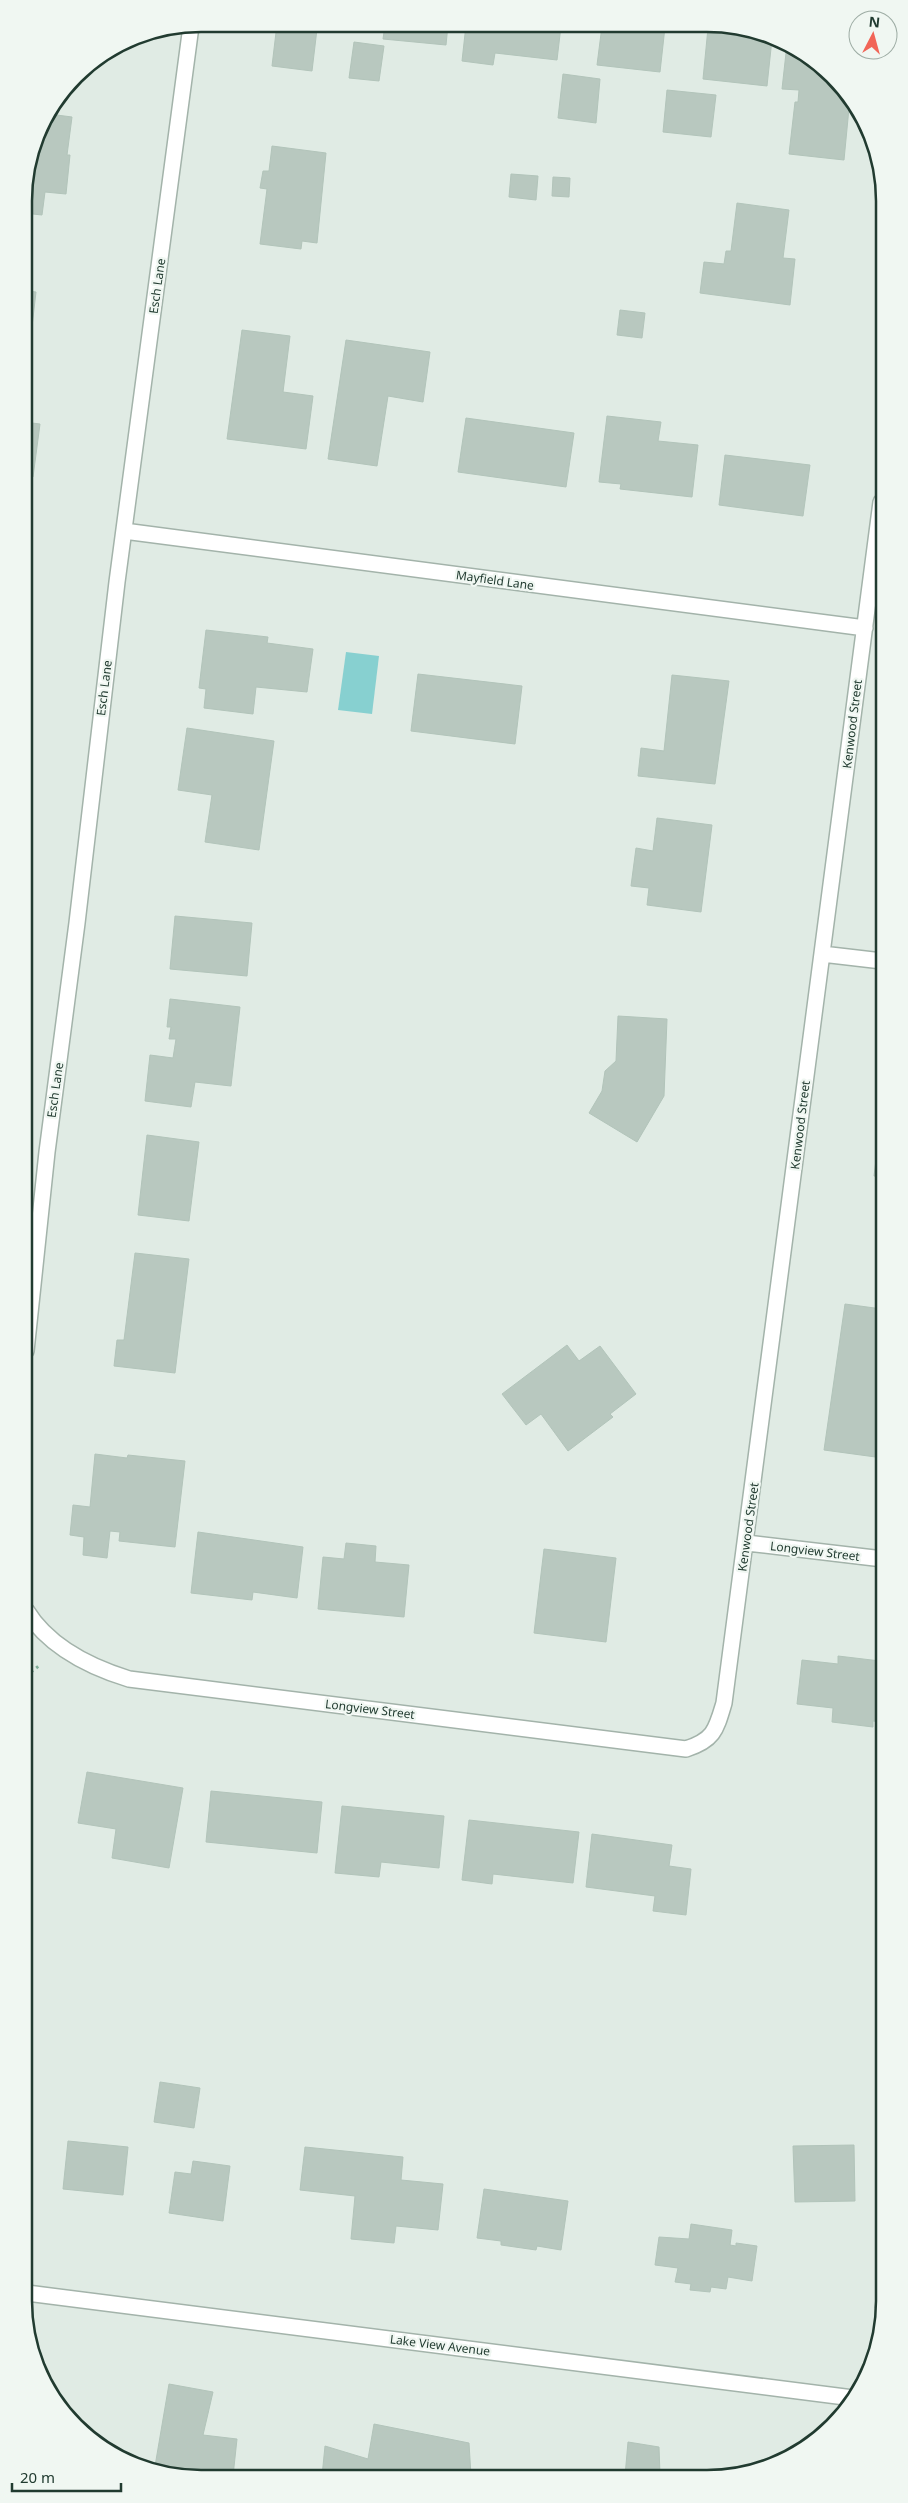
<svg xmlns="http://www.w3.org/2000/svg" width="908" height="2503" font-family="'Noto Sans',sans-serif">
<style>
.water{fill:#87d0d0}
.building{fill:#b8c8bf;stroke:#b2c4ba}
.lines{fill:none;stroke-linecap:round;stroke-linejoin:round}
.street-casing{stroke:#a3b3aa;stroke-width:18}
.path{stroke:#80ae98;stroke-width:3;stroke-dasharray:2.5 4;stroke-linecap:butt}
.street{stroke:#fff;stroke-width:15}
.labels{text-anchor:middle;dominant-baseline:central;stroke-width:4.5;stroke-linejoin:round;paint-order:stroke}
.street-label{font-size:12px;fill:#213b30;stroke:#f0f7f2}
.rim{fill:none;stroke:#213b30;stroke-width:2.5}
</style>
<rect width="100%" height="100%" fill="#e0ebe4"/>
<path class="water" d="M346,652L379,656L372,714L338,710Z"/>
<path class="building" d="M277,24L339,25L338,32L317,29L312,71L272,66Z
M385,25H448L446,45L383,39Z
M466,25L561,26L557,60L495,53L493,65L462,61Z
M602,26L665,27L660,72L597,65Z
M708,28L756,32L772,39L767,86L703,79Z
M354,42L384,46L379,81L349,78Z
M787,44L795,47L833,76L848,96L846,108H849L844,160L789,154L795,102H798L799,90L782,89Z
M563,74L600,79L596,123L558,118Z
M667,90L716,95L711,137L663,132Z
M49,114L72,117L67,155H70L66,194L45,192L42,215L24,213V189L42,123Z
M272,146L326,153L317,243L302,241L301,249L260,244L267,189L260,188L263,171H269Z
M511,174L538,176L536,200L509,197Z
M553,177L570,178L569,197L552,196Z
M737,203L789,210L783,258L795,259L790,305L700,293L704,262L724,264L726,251H731Z
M24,266L30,267L28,291L36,292L31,335L24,334Z
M620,310L645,313L642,338L617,335Z
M242,330L290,336L283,392L313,396L306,449L227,439Z
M346,340L430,352L423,402L388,396L377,466L328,459Z
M607,416L661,422L658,441L698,445L692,497L620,489L621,484L599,482Z
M466,418L574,433L566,487L458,472Z
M24,422L40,424L33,477L25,476Z
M725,455L810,465L803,516L719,505Z
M25,505L31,506L25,549Z
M206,630L268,637L267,643L313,649L307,692L256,687L253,714L204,708L206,689L199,688Z
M418,674L522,686L515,744L411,731Z
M672,675L729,681L715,784L638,776L641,748L664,751Z
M187,728L274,741L259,850L205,842L212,795L178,790Z
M657,818L712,825L701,912L647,905L649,888L631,886L636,848L653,851Z
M175,916L252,923L247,976L170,969Z
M170,999L240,1007L231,1086L195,1082L191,1107L145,1101L150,1055L173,1058L176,1039H169L171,1027H167Z
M618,1016L667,1019L664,1096L637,1142L589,1113L602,1091L605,1071L616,1061Z
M880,1128H882V1177L874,1176Z
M147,1135L199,1142L189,1221L138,1215Z
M135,1253L189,1259L175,1373L114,1366L117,1340H124Z
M845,1304L882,1309L883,1365L879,1389H883V1458L824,1450Z
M567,1345L579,1361L600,1346L636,1394L610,1414L613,1417L568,1451L541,1414L526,1425L502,1394Z
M95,1454L127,1458L128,1455L185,1461L175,1547L119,1541L120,1532L110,1531L107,1558L83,1555L84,1537L70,1535L73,1505L90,1507Z
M198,1532L303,1547L297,1598L253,1592L252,1600L191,1593Z
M346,1543L376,1546L375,1562L409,1565L404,1617L318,1609L323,1557L344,1559Z
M544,1549L616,1558L606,1642L534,1633Z
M838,1656L880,1661V1665H883V1722L873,1721V1727L832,1722L833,1708L797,1704L802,1660L838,1664Z
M87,1772L183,1788L169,1868L112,1858L116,1829L78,1823Z
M211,1791L322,1802L317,1853L206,1842Z
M342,1806L444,1816L439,1868L381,1862L379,1877L335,1873Z
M469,1820L579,1832L573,1883L493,1874L492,1884L462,1880Z
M592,1834L672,1845L669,1866L691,1869L686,1915L653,1911L655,1896L586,1887Z
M160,2082L200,2088L194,2128L154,2122Z
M68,2141L128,2147L123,2195L63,2189Z
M854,2145L855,2201L795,2202L793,2146Z
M305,2147L403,2157L401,2180L443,2184L438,2230L396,2226L394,2243L351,2239L355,2196L300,2190Z
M193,2161L230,2166L223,2221L169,2213L175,2172L191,2174Z
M484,2189L568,2201L561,2250L537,2246L536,2250L501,2245V2241L477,2238Z
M691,2224L732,2230L730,2245L736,2246V2243L757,2246L752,2281L728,2277L726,2289L711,2287L710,2292L690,2290L691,2284L675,2282L678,2268L655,2265L659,2237L689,2239Z
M880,2257L884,2258V2309L875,2308Z
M169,2384L213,2392L203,2435L237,2439L233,2476H167L154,2472Z
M374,2424L469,2443L471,2476H322L325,2446L368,2459Z
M628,2442L659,2447L660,2475L667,2476H625Z
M729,2468L753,2472L742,2476H729Z"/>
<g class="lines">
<defs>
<path id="street" d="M124,531L865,628
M822,954L882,961
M26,1351L47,1152L77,923L117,582L191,26
M747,1543L883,1559
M26,1610C48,1646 90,1667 129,1679L686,1749C714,1740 716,1730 724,1703L881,502
M27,2293L853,2398"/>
</defs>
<use href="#street" class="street-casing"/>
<path class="path" d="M26,1676L40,1665"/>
<use href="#street" class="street"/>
</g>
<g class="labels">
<g class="street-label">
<text transform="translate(157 286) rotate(-82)">Esch Lane</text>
<text transform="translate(495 580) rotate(8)">Mayfield Lane</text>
<text transform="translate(104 688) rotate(-83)">Esch Lane</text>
<text transform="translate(852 724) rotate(-83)">Kenwood Street</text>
<text transform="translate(55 1090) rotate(-82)">Esch Lane</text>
<text transform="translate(800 1125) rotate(-83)">Kenwood Street</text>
<text transform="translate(748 1527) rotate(-82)">Kenwood Street</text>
<text transform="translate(815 1551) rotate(7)">Longview Street</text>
<text transform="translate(370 1709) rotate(7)">Longview Street</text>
<text transform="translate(440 2345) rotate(7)">Lake View Avenue</text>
</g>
</g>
<path d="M0 0H908V2503H0ZM201 32H707A169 169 0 0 1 876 201V2301A169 169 0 0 1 707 2470H201A169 169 0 0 1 32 2301V201A169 169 0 0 1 201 32Z" fill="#f0f7f2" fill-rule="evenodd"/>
<path class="rim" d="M201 32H707A169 169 0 0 1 876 201V2301A169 169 0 0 1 707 2470H201A169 169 0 0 1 32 2301V201A169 169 0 0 1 201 32Z"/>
<g transform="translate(873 35) rotate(6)"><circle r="24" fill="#f0f7f2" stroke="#9daca4"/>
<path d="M0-4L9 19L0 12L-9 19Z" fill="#f16557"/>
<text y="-8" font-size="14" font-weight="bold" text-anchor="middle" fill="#213b30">N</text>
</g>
<path d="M12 2483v8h109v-8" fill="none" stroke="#213b30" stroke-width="2.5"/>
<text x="20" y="2483" font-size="15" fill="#213b30" stroke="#f0f7f2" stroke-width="4" paint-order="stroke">20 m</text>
</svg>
